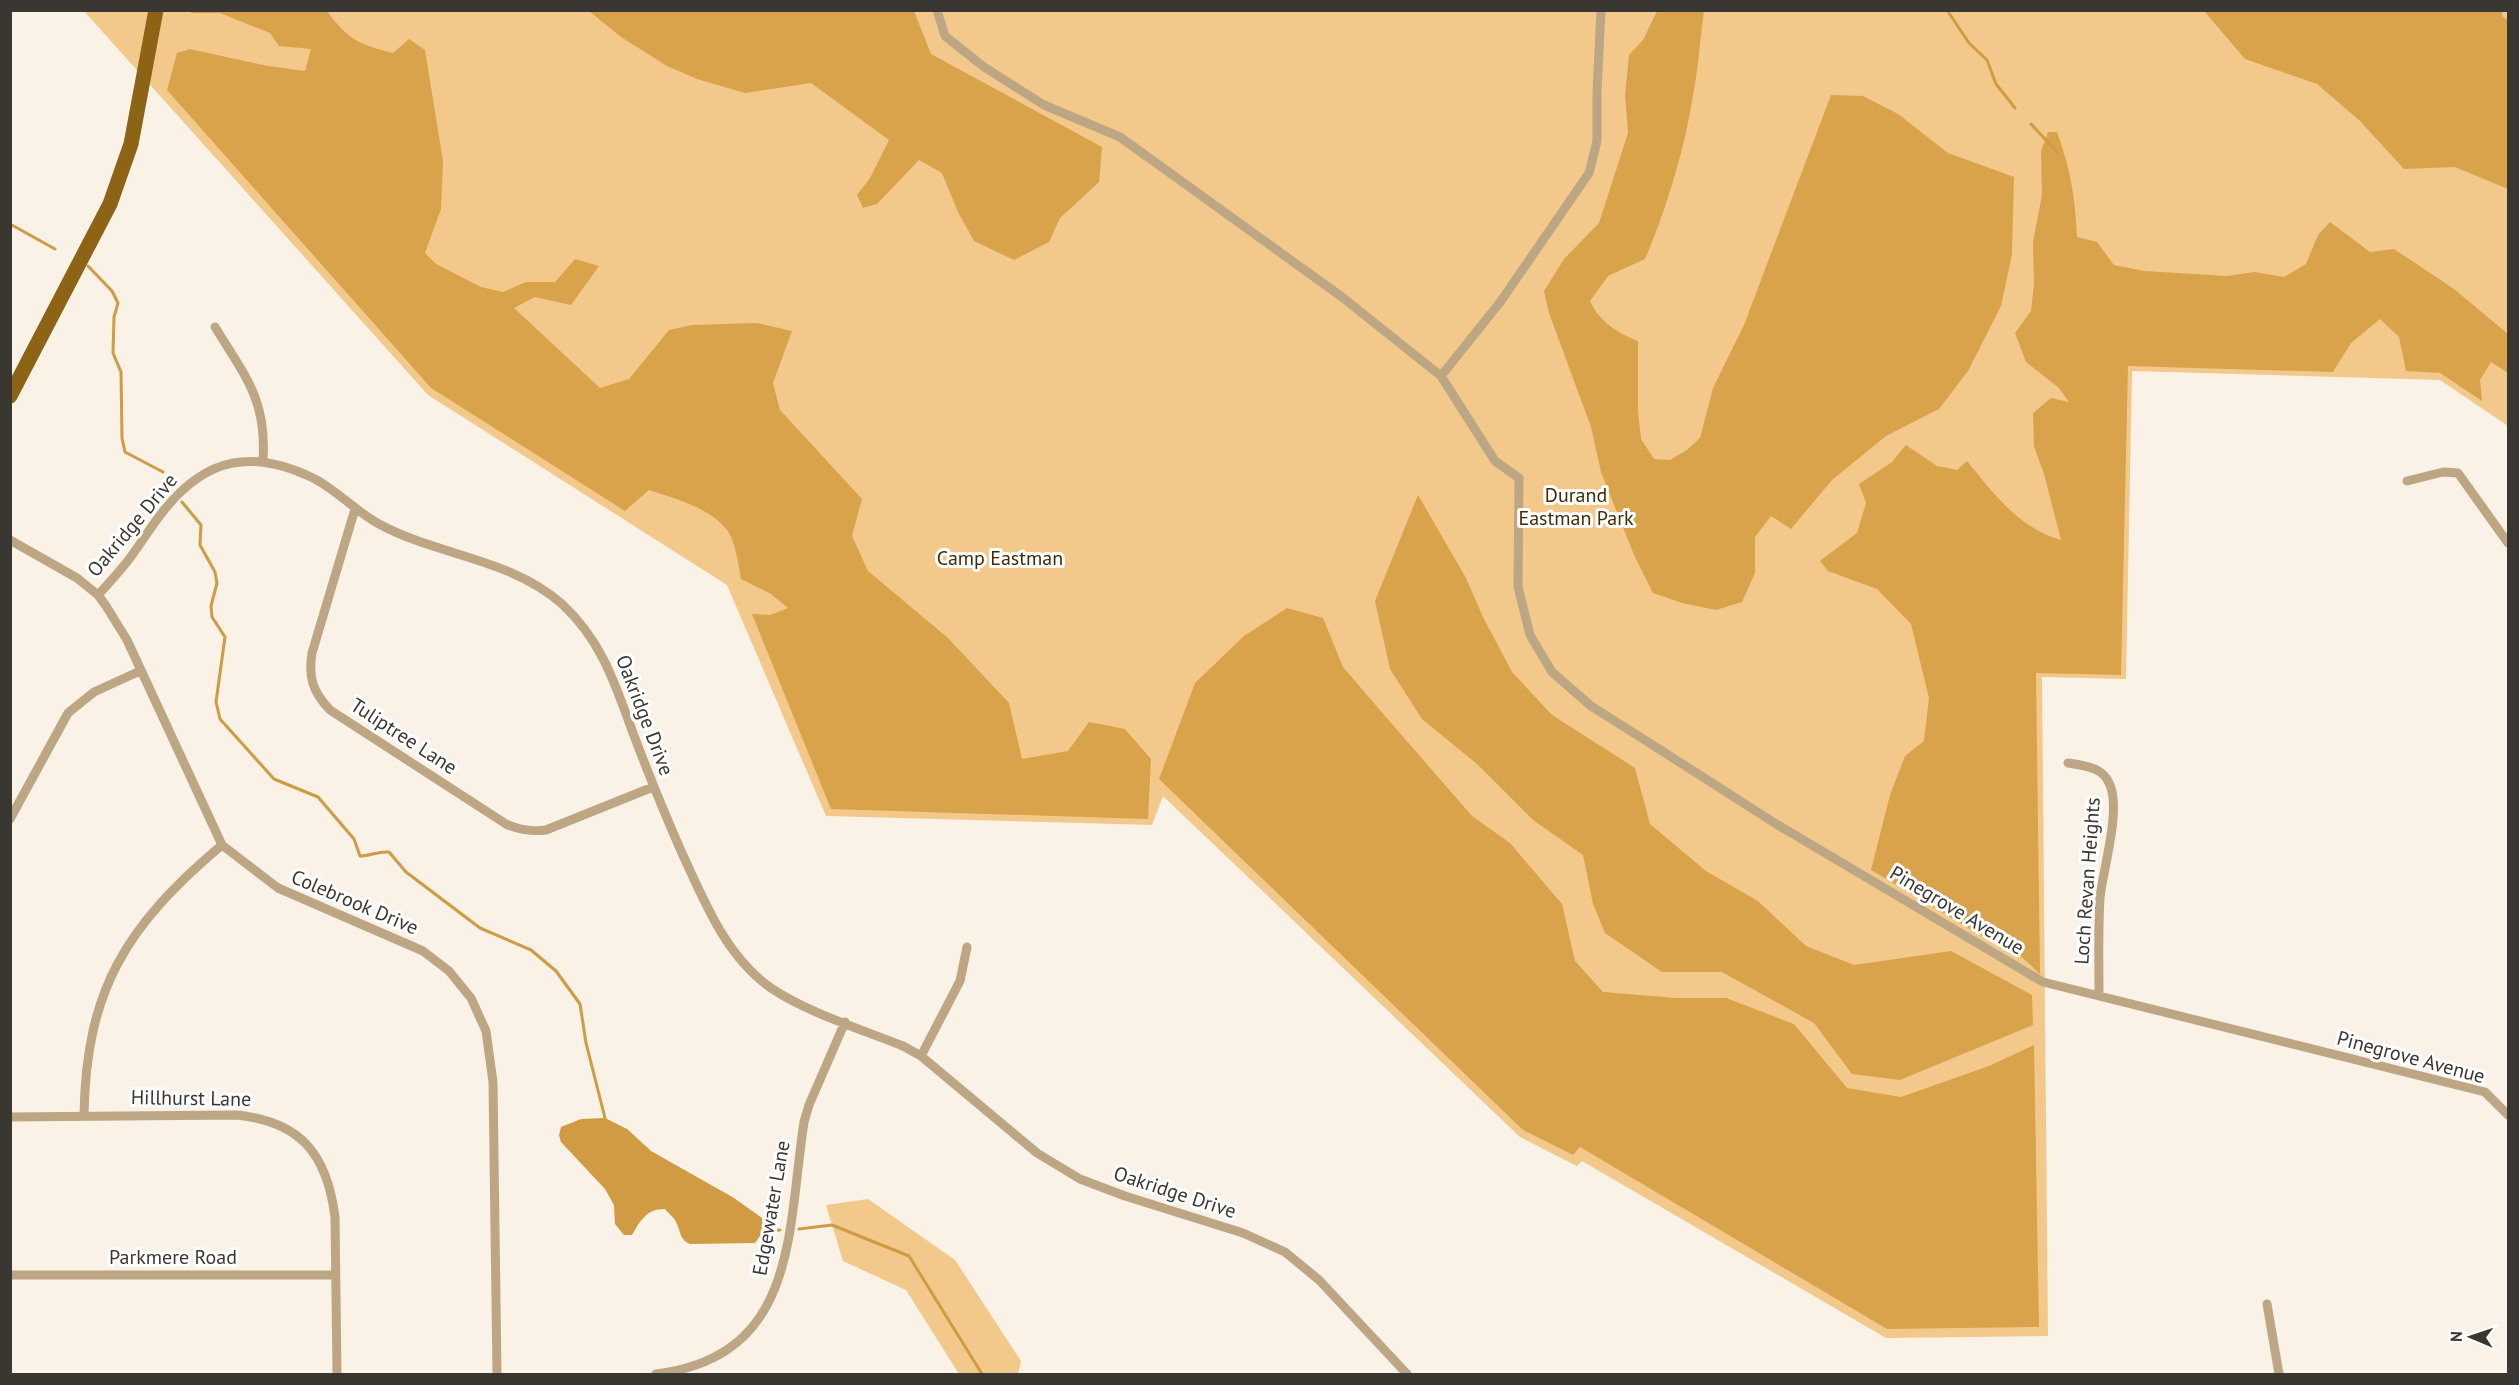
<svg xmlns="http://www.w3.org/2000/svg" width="2519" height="1385" font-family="'PT Sans',sans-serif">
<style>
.green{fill:#f2c98a}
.forest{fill:#d8a34b}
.water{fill:#d09b43}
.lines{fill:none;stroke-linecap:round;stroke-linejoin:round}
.stream{stroke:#d09b43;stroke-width:3}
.minor{stroke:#bda683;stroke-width:9}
.primary{stroke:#8d6315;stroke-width:15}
.labels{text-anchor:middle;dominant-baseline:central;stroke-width:6;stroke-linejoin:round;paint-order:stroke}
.park-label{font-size:20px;fill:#402b03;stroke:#fff}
.street-label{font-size:20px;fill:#3a3732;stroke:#fff}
</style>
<rect width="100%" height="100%" fill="#faf2e7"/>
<path class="green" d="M84,11H2508V426L2440,380L2132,371L2126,679L2042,677L2048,1336L1886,1338L1582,1161L1577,1166L1520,1137L1163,796L1152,825L826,816L727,585L428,395Z
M868,1199L955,1260L1021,1361L1018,1374H959L906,1290L843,1261L826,1205Z"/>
<path class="forest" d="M191,11H327C347,39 360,45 393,53L409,39L425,50L443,161L441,209L425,253L436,264L481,287L503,292L526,282H555L575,259L599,266L571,305L535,297L514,308L600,388L629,379L669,330L692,325L757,323L792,331L773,383L780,410L862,499L852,536L868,571L948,638L1009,703L1022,759L1068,751L1089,722L1125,729L1151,759L1148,819L831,809L752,614L770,615L788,608L771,594L741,579C739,566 735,540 727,530C709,507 676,499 649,490L625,511L431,388L167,90L177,53L190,49L268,66L305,71L311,49L279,46L270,33L220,13H191Z
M589,11H914L931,54L1102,147L1099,182L1060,218L1049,242L1014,260L974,241L958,212L942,173L919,160L877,204L863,208L857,195L870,178L889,140L811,83L745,93L697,79L667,66L621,37Z
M1657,11H1704C1700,41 1698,71 1692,101C1684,151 1665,213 1645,259L1608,276L1590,301C1599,321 1617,333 1638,341V411L1641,439L1654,459L1670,460L1687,450L1700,438L1713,388L1744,325L1831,95L1863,96L1898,114L1948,153L2014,177L2012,254L2001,306L1968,371L1939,409L1886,436L1832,480L1791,529L1771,516L1755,537V573L1742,602L1716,610L1682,603L1653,593L1634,555L1601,472L1591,427L1549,313L1544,291L1564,259L1599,223L1628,133L1625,95L1629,55L1643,40Z
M2204,11H2501L2503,17L2508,20V189L2455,167L2404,169L2360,121L2317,84L2245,59Z
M2048,132H2057C2071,171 2075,197 2077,237L2097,242L2114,265L2144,271L2227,276L2255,272L2284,277L2306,264L2318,235L2330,222L2370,252L2394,249L2454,289L2508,334V373L2491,362L2480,380L2482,401L2440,373L2406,371L2399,337L2380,319L2351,343L2333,372L2128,366L2121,675L2036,673L2040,974L2013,949L1982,936L1871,870L1890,795L1905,756L1924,741L1929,698L1911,624L1877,589L1828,571L1820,561L1857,533L1866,503L1859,484L1892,462L1906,445L1937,466L1957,470L1967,461C1993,493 2020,529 2061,540L2044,474L2034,446L2033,413L2051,398L2069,402L2059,388L2026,362L2015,333L2031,311L2034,284L2033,242L2042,195L2041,151Z
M1418,495L1466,578L1483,617L1512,672L1552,715L1635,768L1650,824L1706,871L1758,901L1806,946L1854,965L1951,951L2032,995L2033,1025L1900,1080L1852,1074L1814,1023L1722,972H1662L1605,933L1593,904L1583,855L1533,820L1477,764L1422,719L1390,669L1375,601Z
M1287,608L1323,618L1343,667L1379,709L1472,816L1510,843L1562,904L1575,961L1603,992L1676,998H1726L1794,1024L1847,1088L1901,1097L1989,1066L2034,1045L2039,1327L1887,1329L1580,1147L1573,1155L1523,1130L1159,779L1195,683L1244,636Z"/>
<path class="water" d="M605,1118L627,1129L651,1151L734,1198L762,1218L763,1232L755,1243L690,1244C679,1239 681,1231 676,1222C674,1217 668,1213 665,1209C646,1209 641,1220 632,1235H624L615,1224L614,1205L605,1189L561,1142L559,1135L561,1127L581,1119Z"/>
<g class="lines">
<path class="stream" d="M1947,10L1969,43L1987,60L1996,84L2015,108
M2031,124L2057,152
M10,224L55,249
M88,266L112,291L118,303L114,317L113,353L121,372L122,438L125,452L163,472
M182,502L201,525L200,545L215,572L217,583L211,606L212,617L225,637L216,702L220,719L274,779L318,797L354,839L360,856C370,856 378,851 389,852L406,872L480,928L531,950L556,971L580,1004L586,1043L605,1118
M799,1229L832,1225L909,1256L982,1374
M763,1232L780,1230"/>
<path class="minor" d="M937,10L945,36L984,67L1044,105L1120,137L1342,297L1441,376L1495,461L1519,478L1518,587L1530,635L1552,672L1591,706L1659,749L1773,822L2043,982L2485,1092L2508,1115
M215,327C245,376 267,400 263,460
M1441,376L1501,301L1589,173L1597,141V92L1601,10
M2407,481L2443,472L2458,473L2508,543
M355,509L312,653C308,678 313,692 330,710L506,824C520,830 531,832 546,830L653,787
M10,540L77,578L98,595L106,606L127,640L222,845L278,888L423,951L449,971L471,998L486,1031L493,1082L497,1374
M98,595C111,581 124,567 135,551C145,537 154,522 165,509C207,457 253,449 313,478C337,490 355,511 379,524C438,556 510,558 562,604C602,641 615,684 633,733C648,773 664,812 681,851C704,900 725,956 771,988C806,1012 863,1030 903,1046L921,1056L1037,1153L1080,1179L1125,1196L1243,1233L1285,1252L1319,1280L1407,1374
M2068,763C2086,766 2103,767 2110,785C2121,811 2103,869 2100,898C2098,930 2099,963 2099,995
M10,819L68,713L94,692L140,671
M921,1056L960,981L967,947
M84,1115C86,989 127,925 222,845
M10,1117L237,1115C301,1122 327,1154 335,1217L337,1374
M10,1275H335
M2267,1304L2279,1374
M656,1374C798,1356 787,1233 804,1122L809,1105L845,1022"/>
<path class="primary" d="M10,396L110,204L131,144L156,10"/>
</g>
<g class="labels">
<g class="park-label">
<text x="1576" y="495">Durand<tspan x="1576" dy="23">Eastman Park</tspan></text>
<text x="1000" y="558">Camp Eastman</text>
</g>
<g class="street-label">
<text transform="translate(132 525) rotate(-50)">Oakridge Drive</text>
<text transform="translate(645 715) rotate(69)">Oakridge Drive</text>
<text transform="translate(404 736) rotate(33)">Tuliptree Lane</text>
<text transform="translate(2087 881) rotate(-86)">Loch Revan Heights</text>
<text transform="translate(355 902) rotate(23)">Colebrook Drive</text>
<text transform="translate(1957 910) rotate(31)">Pinegrove Avenue</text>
<text transform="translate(2411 1057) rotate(15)">Pinegrove Avenue</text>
<text transform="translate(191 1098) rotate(1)">Hillhurst Lane</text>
<text transform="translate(1175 1192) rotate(18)">Oakridge Drive</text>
<text transform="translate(771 1208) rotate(-80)">Edgewater Lane</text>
<text x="173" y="1257">Parkmere Road</text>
</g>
</g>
<rect width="2519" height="1385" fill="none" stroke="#3a3732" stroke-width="24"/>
<g transform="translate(2471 1337) rotate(272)" stroke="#ffffff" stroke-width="4.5" paint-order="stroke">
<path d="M0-4.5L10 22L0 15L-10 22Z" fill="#3a3732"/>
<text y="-9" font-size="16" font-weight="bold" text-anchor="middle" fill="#3a3732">N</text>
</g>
</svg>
